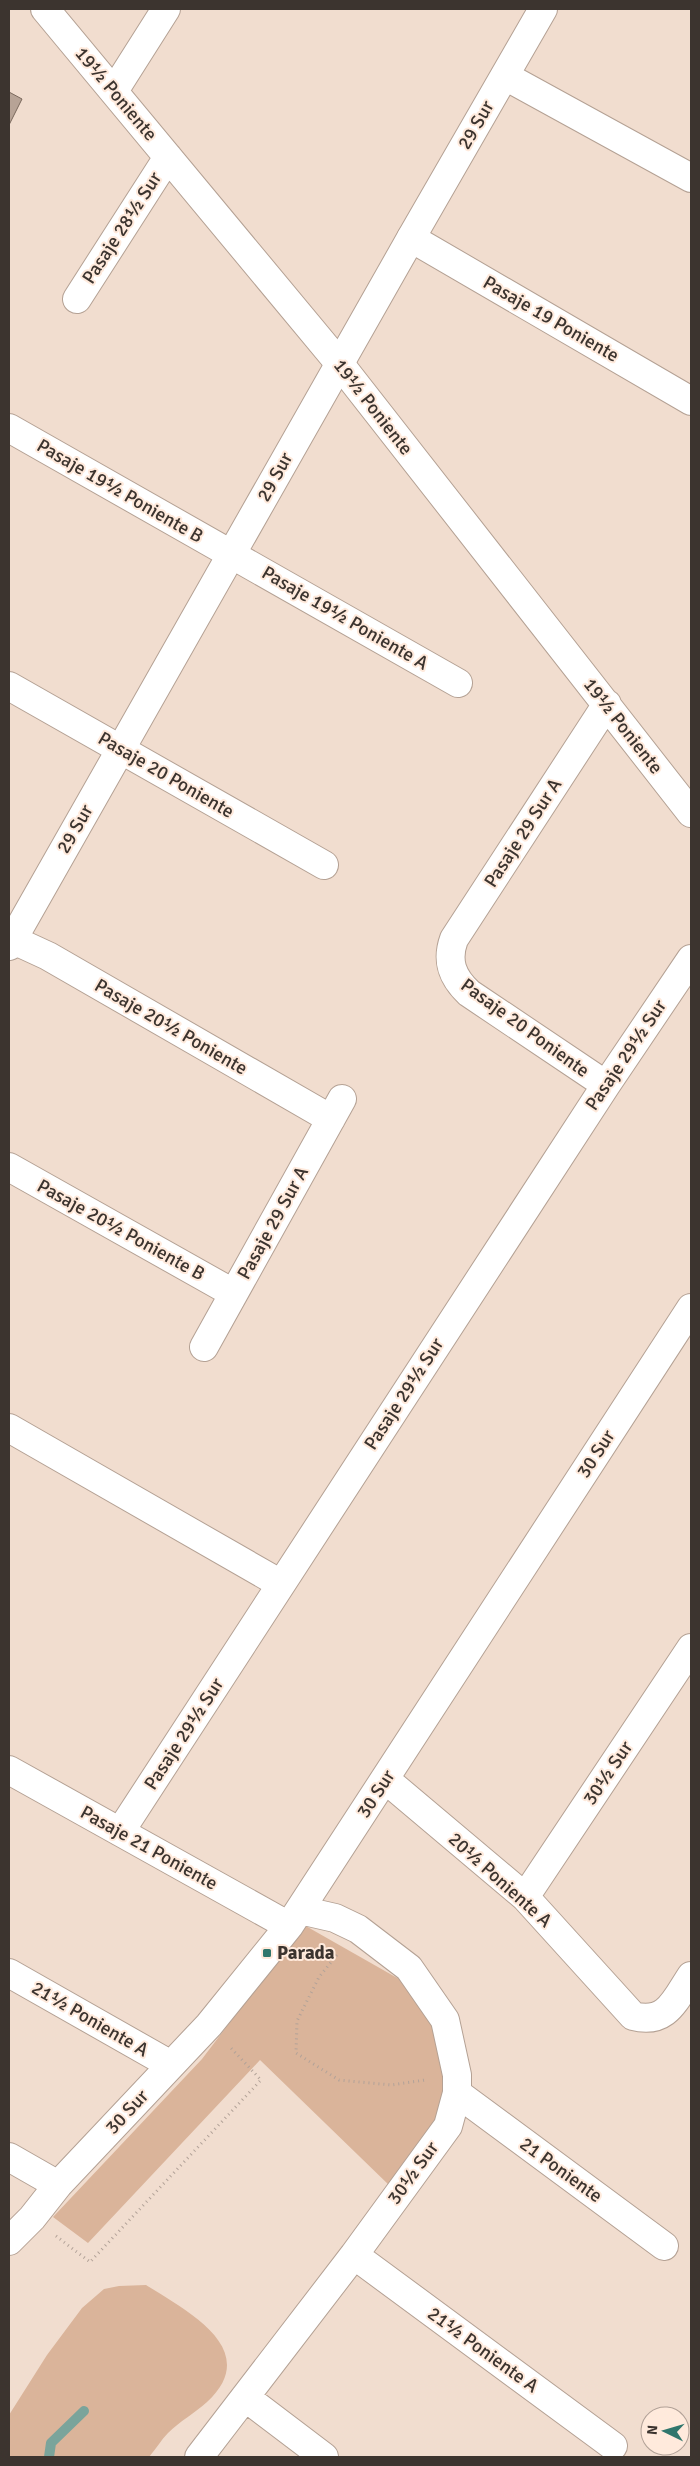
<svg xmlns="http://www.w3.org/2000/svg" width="700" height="2466" font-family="Signika,sans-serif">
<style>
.green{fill:#dab49a}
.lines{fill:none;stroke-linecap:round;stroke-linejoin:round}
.stream{stroke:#7aa49b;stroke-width:10}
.building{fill:#b7a396;stroke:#7a685c}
.street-casing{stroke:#b4a194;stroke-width:30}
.secondary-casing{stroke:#b4a194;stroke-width:30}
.path{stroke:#b2a298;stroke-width:3;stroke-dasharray:1 4;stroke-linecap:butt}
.street{stroke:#fff;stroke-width:28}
.secondary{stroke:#fff;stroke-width:28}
.poi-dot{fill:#30766c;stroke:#ffeadc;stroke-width:2}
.labels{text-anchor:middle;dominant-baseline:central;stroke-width:4;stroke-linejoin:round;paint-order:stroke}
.street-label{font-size:19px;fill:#3c342f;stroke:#ffeadc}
.poi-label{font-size:19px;font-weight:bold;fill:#3c342f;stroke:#ffeadc;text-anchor:start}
</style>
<rect width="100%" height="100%" fill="#f1ddcf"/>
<path class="green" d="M304,1925L399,1979L432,2026L445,2076L442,2121L391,2187L260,2060L88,2243L53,2217L202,2059Z
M146,2285C185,2310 264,2349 207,2402C195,2413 180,2421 168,2433C161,2440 156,2449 149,2457H9V2415L47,2355L82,2308L104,2289L119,2286Z"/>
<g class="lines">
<path class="stream" d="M49,2457L51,2443L84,2411"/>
</g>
<path class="building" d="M9,92L22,99L9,125Z"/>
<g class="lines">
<defs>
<path id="street" d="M45,9L339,363L691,813
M505,76L691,178
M114,91L166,9
M411,238L691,401
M77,299L168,157
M9,428L458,683
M9,686L324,865
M9,938L48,956L331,1119
M606,1085L469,993C452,977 446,961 454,939L607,704
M9,1167L233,1293
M204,1347L342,1099
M9,1428L281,1584
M9,1770L289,1926
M385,1779L525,1897L633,2016C667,2025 675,2000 691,1976
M120,1832L606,1085L691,959
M525,1897L691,1648
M9,1973L171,2065
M457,2093L664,2246
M9,2157L58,2185
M9,2241L32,2218L58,2185L209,2025L289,1926L691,1308
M354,2255L613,2446
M245,2397L324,2457
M199,2457L354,2255L448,2126L457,2093V2075L445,2020L409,1968L358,1929L335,1918L300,1910"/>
<path id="secondary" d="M9,946L411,238L543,9"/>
</defs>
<use href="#street" class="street-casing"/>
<use href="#secondary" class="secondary-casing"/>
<path class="path" d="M337,1955L319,1977L297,2021L296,2053L339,2080L391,2085L425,2080
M56,2236L90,2262L261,2080L230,2047"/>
<use href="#street" class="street"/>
<use href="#secondary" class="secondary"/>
</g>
<rect class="poi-dot" x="262" y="1948" width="10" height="10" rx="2.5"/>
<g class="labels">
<g class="street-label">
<text transform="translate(116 94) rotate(50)">19½ Poniente</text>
<text transform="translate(476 125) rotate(-60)">29 Sur</text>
<text transform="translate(122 228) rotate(-57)">Pasaje 28½ Sur</text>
<text transform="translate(551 319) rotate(30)">Pasaje 19 Poniente</text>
<text transform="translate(373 407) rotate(52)">19½ Poniente</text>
<text transform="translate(275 477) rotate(-61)">29 Sur</text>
<text transform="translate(120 491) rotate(30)">Pasaje 19½ Poniente B</text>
<text transform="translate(345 618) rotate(30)">Pasaje 19½ Poniente A</text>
<text transform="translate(623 726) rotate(52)">19½ Poniente</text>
<text transform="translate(166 775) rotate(30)">Pasaje 20 Poniente</text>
<text transform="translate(75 829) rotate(-60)">29 Sur</text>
<text transform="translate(523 833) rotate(-57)">Pasaje 29 Sur A</text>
<text transform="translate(171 1027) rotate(30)">Pasaje 20½ Poniente</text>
<text transform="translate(525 1028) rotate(36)">Pasaje 20 Poniente</text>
<text transform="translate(626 1055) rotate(-56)">Pasaje 29½ Sur</text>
<text transform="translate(273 1223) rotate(-61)">Pasaje 29 Sur A</text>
<text transform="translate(121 1230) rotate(29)">Pasaje 20½ Poniente B</text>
<text transform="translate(404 1394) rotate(-57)">Pasaje 29½ Sur</text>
<text transform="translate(596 1454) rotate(-57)">30 Sur</text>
<text transform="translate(184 1734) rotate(-57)">Pasaje 29½ Sur</text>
<text transform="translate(608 1773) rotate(-56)">30½ Sur</text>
<text transform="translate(376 1794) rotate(-57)">30 Sur</text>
<text transform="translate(149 1848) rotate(29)">Pasaje 21 Poniente</text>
<text transform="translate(500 1880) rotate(42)">20½ Poniente A</text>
<text transform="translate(90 2019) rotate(30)">21½ Poniente A</text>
<text transform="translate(127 2112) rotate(-47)">30 Sur</text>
<text transform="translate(561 2170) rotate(36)">21 Poniente</text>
<text transform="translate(413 2173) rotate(-54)">30½ Sur</text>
<text transform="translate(483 2350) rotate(36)">21½ Poniente A</text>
</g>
<g class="poi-label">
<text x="277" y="1953">Parada</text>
</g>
</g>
<rect width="700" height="2466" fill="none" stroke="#3c342f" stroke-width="20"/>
<g transform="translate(665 2431) rotate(275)"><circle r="24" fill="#ffeadc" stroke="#b1a197"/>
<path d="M0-4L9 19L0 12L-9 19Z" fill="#30766c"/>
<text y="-8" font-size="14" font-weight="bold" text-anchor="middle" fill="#3c342f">N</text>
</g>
</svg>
